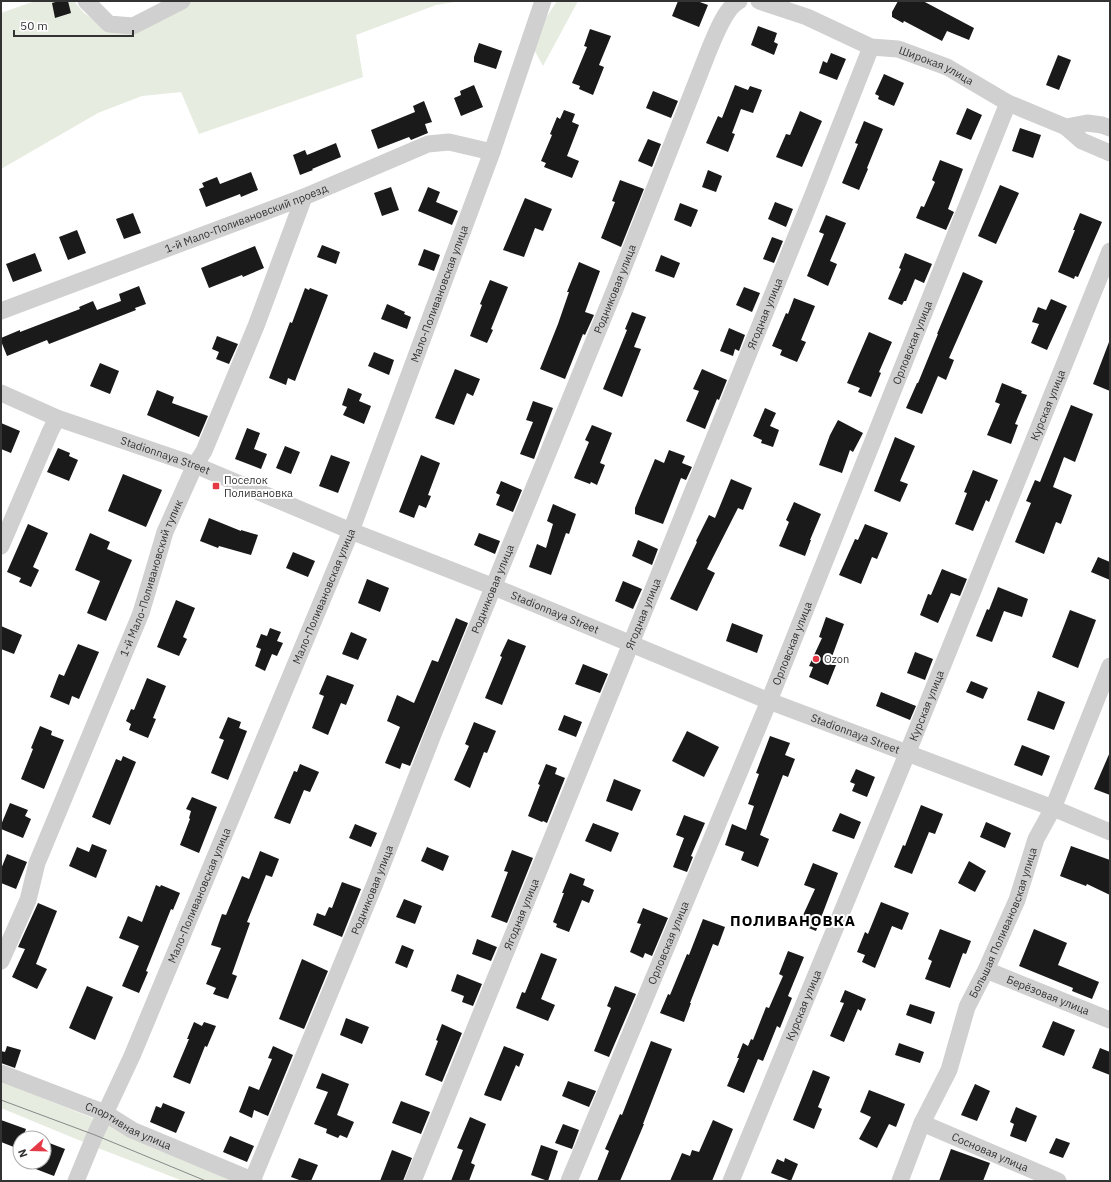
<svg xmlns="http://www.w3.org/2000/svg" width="1111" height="1182" font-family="'IBM Plex Sans',sans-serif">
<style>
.green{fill:#e6ecdf}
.building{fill:#1a1a1a}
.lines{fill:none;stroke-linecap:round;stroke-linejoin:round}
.street{stroke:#d0d0d0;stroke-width:17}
.tram{stroke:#888;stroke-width:1}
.poi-dot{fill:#e63946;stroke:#fff;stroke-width:1.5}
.labels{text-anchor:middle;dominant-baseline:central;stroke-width:4;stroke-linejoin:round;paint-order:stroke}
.street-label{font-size:11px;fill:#333;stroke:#fff}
.poi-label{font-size:11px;fill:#333;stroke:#fff;text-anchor:start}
.district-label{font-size:15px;font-weight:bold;letter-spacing:1px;fill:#000;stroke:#fff}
</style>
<rect width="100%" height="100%" fill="#fff"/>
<path class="green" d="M35,1H74L84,13L109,30L128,32L192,1H461L436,5L356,35L363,77L199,134L181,92L142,96L98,113L1,169V13Z
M557,1H578L543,66L530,42Z
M1,1081L247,1181H183L98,1148L1,1108Z"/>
<path class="building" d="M59,1H68L71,13L55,18L52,3Z
M678,1H697L708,5L699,27L672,16Z
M898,1H923L974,28L969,40L947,31L942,41L904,21L903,23L892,17V12Z
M758,26L777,33L774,42L778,44L774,55L751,45Z
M590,29L611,36L599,65L604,67L593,95L579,89L580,86L572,83L587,47L584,46Z
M479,43L502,51L496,69L474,62V57Z
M831,53L846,59L837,80L819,73L823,61L827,63Z
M1058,55L1071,60L1059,90L1046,85Z
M884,74L904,83L894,106L878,99L879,96L875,94Z
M474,85L483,107L461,116L454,98L461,95L460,91Z
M735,85L748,90L750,86L762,90L753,113L741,109L732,133L735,134L728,152L706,143L718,116L722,118Z
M653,91L678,101L671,118L646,108Z
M424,101L432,122L425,124L428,133L411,140L409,137L378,149L371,130L415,112L413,106Z
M967,108L982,115L971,140L956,134Z
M564,110L575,114L572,122L579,125L567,156L579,161L572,178L544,167L546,163L541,161L552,135L550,134L557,117L560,119Z
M800,111L822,121L802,167L776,157L786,134L790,135Z
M864,121L883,129L867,168L868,169L859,190L842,183L858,144L855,143Z
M1020,128L1041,135L1033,158L1012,151Z
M648,139L661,144L652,167L638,161Z
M336,143L341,157L312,169L313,170L300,175L293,155L305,150L307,155Z
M940,160L963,169L948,209L954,212L946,230L916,218L921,206L924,207L935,182L932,180Z
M708,170L722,176L716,192L702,187Z
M251,172L258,190L241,197L240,194L206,207L199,189L204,187L202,183L217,177L220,184Z
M620,180L644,189L621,247L601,238L615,202L612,201Z
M1000,185L1019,193L996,244L978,236Z
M391,187L399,210L382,216L374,193Z
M428,187L440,192L436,202L458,211L452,225L418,211Z
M525,198L552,209L543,231L535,228L524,257L503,250Z
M775,202L793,209L786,227L768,219Z
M680,203L698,210L691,227L674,220Z
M133,213L141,233L124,239L116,219Z
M1080,213L1102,222L1078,277L1075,276L1074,279L1058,272L1075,230H1073Z
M826,215L846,223L830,261L837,264L828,286L807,276L824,234L819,232Z
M77,230L86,253L68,260L59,237Z
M772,237L783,241L774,263L763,259Z
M322,245L340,252L336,264L317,257Z
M255,246L264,268L243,277L242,275L209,288L201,268Z
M424,249L440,255L434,271L418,265Z
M35,253L42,271L13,282L6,264Z
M905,253L932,264L924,283L915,279L906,301H904L902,305L888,299L901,269L899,268Z
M661,255L680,263L674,278L655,271Z
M579,262L600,271L585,312L594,315L585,335L583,334L565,379L540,369L558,324L569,292H567Z
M963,272L983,281L949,358L954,360L946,380L938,376L922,414L906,408L917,383H918L938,334H937Z
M490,280L508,287L491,329L493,330L487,343L470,336L482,305L480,304Z
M139,286L146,304L135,308L136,310L49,344L47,340L7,356L1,341V338L20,330V332L80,309L79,307L93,301L97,310L121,301L119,294Z
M744,287L760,293L752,312L736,305Z
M305,288L309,290L310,288L328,295L295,381L288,378L286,385L269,378L290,322L292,323Z
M794,298L815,306L801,340L806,342L797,362L780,355L782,350L772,346L786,313L788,314Z
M1051,299L1067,306L1047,350L1031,343L1039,324L1032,322L1038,307L1046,310Z
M387,304L405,312L404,314L411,317L407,329L381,319Z
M632,312L646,317L634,347L641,349L622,397L603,389L627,330L625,329Z
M729,328L745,335L739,351L735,349L733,356L720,351Z
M869,332L892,342L879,372L881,373L871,397L858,392L860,388L847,383Z
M217,336L238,344L229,364L216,359L219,352L212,349Z
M1109,342H1110V391L1093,384Z
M374,352L394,360L389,375L368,366Z
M100,363L119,371L110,394L90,386Z
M455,369L480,379L473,396L467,393L454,425L435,418Z
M702,369L727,380L719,400L717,399L705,429L686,421L699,391L693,389Z
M1002,383L1022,391L1021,393L1027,395L1015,424L1018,425L1011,444L987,435L1000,404L995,402Z
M348,388L362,394L359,401L371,406L364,424L343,415L347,407L342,405Z
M157,390L174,397L172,403L208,416L199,437L147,415Z
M533,401L553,408L534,459L520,454L533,422L526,420Z
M1071,405L1093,414L1075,462L1064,457L1053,487L1072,495L1061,524L1056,522L1044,554L1015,542L1031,503L1026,501L1035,480L1040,482Z
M765,408L776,413L770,426L779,430L773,447L761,443L762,440L753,436Z
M838,420L863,433L853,452L850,450L842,473L819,465L830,435Z
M1,423L20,431L11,453L1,449Z
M592,425L612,433L600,463L605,465L597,485L591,482L590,484L574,478L589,442L585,440Z
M247,428L260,433L254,449L267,454L261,469L235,459Z
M895,437L915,446L900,481L908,484L900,502L874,491Z
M285,446L300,452L291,474L276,468Z
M58,448L70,453L69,456L78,460L69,481L47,472Z
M669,450L685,456L682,463L692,467L686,480L681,478L663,524L635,514V508L655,459L664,463Z
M331,455L350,462L338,493L319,486Z
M421,455L440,463L428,495L431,496L426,508L419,505L414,518L399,512Z
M973,470L998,480L989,502L986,500L973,531L955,524L967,493L964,492Z
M123,474L162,490L146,527L108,511Z
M731,479L752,488L743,510L738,508L707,569L715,573L697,611L670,599L697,542L696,541L709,515L715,518Z
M501,481L522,490L513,512L496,505L500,495L496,493Z
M794,502L821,514L810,540H811L805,556L779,546L789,522L786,520Z
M553,504L576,514L569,534L566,533L551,575L529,567L537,544L546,548L553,524L547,521Z
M209,518L241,531V530L258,535L251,555L219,546L218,548L200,541Z
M28,524L48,533L33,567L39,570L31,587L19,582L21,578L7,572Z
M865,524L888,533L877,559L872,557L861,584L839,575L855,539L858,540Z
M90,533L110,542L107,549L132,560L106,621L87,613L100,581L75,570Z
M479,533L500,541L495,554L474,545Z
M638,540L658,549L652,565L632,556Z
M293,552L315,561L308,577L286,568Z
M1098,557L1110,562V580L1091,572Z
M942,569L967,579L960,596L951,593L938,623L920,615L928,594L931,595Z
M367,579L389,588L380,612L358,603Z
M623,581L642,589L633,609L615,601Z
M998,587L1028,599L1022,617L1004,611L992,642L976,636L987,609L989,610Z
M176,600L195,608L183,637L187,639L179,656L157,647Z
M1070,610L1096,620L1078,668L1052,657Z
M826,617L844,624L830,662L836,665L828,685L809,677L813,667L809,666L822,638L819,637Z
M456,618L468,623L410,766L402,763L400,769L385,763L400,727L387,721L397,695L414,703L432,660L438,662Z
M732,623L763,635L757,653L726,641Z
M1,626L22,635L14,654L1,649Z
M270,628L281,632L277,641L283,643L277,656L272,654L265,671L255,666L261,649L256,647L261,634L267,636Z
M351,632L367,639L358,660L342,654Z
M508,639L526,646L502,705L485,698L502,657L500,656Z
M78,644L99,652L79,699L72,696L69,705L50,697L59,674L64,676Z
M915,652L933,659L925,680L907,673Z
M583,664L608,674L600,693L575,684Z
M327,675L354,685L346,705L341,703L328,735L312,728L324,696L319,694Z
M147,678L166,686L153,718L156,719L148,738L129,730L131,724L126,721L131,709L134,710Z
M971,681L988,688L983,699L966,692Z
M1038,691L1065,702L1054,730L1027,720Z
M881,692L916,706L910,720L876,706Z
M564,715L582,722L576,737L558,730Z
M228,717L241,722L239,728L247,731L228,780L211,773L224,740L219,738Z
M474,722L496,731L487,753L484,752L470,788L454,780L469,746L465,744Z
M40,726L52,731L51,735L64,740L44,789L21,779L33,749L31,748Z
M687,731L719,747L704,777L672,761Z
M770,736L790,743L785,755L795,759L788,777L783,775L760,835L769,839L758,867L741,860L744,852L725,845L732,824L746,830L754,806L748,804L759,774L756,773Z
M1022,745L1050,756L1042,776L1014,765Z
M1110,752V795L1094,789Z
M123,756L136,762L110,825L92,817L116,759L121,761Z
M300,764L319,772L310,792L304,790L290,824L274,818L294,771L297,772Z
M546,764L557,768L555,774L565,778L547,823L543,821L542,822L528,816L540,785L538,784Z
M856,769L875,777L867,797L852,791L855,784L850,782Z
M614,779L641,790L632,811L606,801Z
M192,797L217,807L199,853L180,845L190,819L189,818L191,811L186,809Z
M10,803L28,810L25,816L31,819L23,838L1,829V825Z
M921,805L943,814L935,834L929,832L912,874L894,867L903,845L905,846Z
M840,813L861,822L854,839L832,831Z
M684,815L705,823L691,856L693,857L687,872L673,867L684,838L676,835Z
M986,822L1011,833L1005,848L980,837Z
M593,823L619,833L611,852L585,841Z
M355,824L377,833L371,847L349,838Z
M92,844L107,850L96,878L69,866L77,847L89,852Z
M1071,846L1110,860V895L1087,884L1086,886L1060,876Z
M427,847L449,856L443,871L421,861Z
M512,850L533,858L507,923L491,917L508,872L504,871Z
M260,851L279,859L272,877L266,875L247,922L250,923L232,974L237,976L228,999L213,994L216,988L206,984L221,948L211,945L222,914L226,915L242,876L249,879Z
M7,854L27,862L16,889L1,883V869Z
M969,861L986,871L975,892L958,883Z
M813,863L838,873L816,931L799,924L815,889L804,885Z
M570,873L585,879L583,885L594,890L589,903L582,900L569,932L556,927L557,924L553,922L564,893H562Z
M342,882L361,889L342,937L313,925L317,913L325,916L329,907L332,908Z
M156,885L160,887L161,885L180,893L173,910L171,909L146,971L148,972L139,993L122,986L139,946L119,938L128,916L142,922Z
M404,899L422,906L415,924L396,917Z
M881,902L909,913L902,930L892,926L875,968L862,962L865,955L857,952L865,932L868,934Z
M38,903L57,911L36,964L47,969L37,989L12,977L25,949L18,947Z
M643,908L668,918L652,956L645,953L643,958L630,952L641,924L637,923Z
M703,919L725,927L718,946L713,944L690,1003H691L684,1022L660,1013L668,994L670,995L687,954L689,955Z
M940,929L971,941L966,954L963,953L950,988L925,979L932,961L928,959Z
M1034,929L1067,943L1058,965L1099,982L1092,999L1072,991L1073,988L1019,966Z
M477,939L497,947L491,961L472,954Z
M402,945L414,950L407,968L395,963Z
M788,951L804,957L788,996L792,998L780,1028L777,1026L763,1061L758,1059L744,1093L727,1086L739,1058H737L743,1043L748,1046L751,1039L753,1040L766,1007L769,1008L783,976L779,974Z
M541,953L557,959L541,999L555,1005L548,1021L516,1008L522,992L525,993Z
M302,959L328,971L304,1029L279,1019Z
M457,974L482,984L473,1006L462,1002L464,996L451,991Z
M87,986L113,997L95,1040L69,1028Z
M615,986L636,994L609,1057L594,1051L611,1008L607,1006Z
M845,990L866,999L861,1011L858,1009L844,1042L830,1036L844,1003L840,1002Z
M910,1004L935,1012L931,1024L906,1015Z
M346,1018L369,1027L362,1044L340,1035Z
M1053,1021L1075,1030L1064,1056L1042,1047Z
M194,1022L202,1026L204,1022L216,1026L207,1047L205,1046L190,1084L173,1077L189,1039H187Z
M442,1024L462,1033L442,1082L425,1075L438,1041L436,1040Z
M651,1041L672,1049L643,1124H644L620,1181H597L609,1151L605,1149L620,1114L622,1115Z
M899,1043L924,1052L920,1063L895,1055Z
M7,1046L21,1050L15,1068L1,1063V1051L5,1052Z
M273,1046L293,1055L268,1116L254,1110L252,1118L239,1112L249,1086L259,1090L272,1059L268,1058Z
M504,1046L524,1054L519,1067L516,1065L501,1101L484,1095Z
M1100,1048L1110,1052V1075L1092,1068Z
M813,1070L830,1077L818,1107L822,1109L814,1129L793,1120Z
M322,1073L349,1084L337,1115L354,1122L347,1138L340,1135L338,1138L326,1133L327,1129L314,1124L328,1092L316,1088Z
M568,1081L596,1091L589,1107L562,1096Z
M975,1084L990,1091L977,1121L961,1115Z
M869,1090L905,1104L896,1127L889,1124L877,1148L859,1139L871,1117L860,1112Z
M401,1101L430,1112L421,1134L392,1123Z
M163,1103L185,1112L176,1133L150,1122L156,1106L161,1108Z
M1016,1107L1037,1116L1026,1142L1010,1136L1014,1124L1010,1122Z
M470,1117L486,1124L471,1163L475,1165L469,1181H451L463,1150L457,1148Z
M1,1120L26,1129L23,1138H20L19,1149L1,1142Z
M713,1120L733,1129L712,1181H670L682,1153L690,1156L692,1150L699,1152Z
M563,1124L579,1130L572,1149L555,1143Z
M230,1136L254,1146L247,1162L223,1152Z
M1056,1138L1070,1143L1063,1158L1049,1153Z
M44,1141L65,1149L54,1176L20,1163V1162H44Z
M541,1145L558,1151L548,1181L531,1175Z
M951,1149L990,1163L983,1181H939Z
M392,1150L412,1158L403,1181H380Z
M299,1158L318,1165L311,1181H302L291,1177Z
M785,1158L798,1164L791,1181L771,1173L777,1159L784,1162Z"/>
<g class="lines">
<g class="street">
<path d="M86,1L109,24L133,26L182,1"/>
<path id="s1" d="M759,1L807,17L871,47L898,49L947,67L1008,103L1066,127L1087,123L1102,125L1110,128"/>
<path d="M1066,127L1082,141L1110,153"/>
<path id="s2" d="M1,311L304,197L428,144L449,142L492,152"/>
<path id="s3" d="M1,393L57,418L195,465L351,531L494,587L769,701L1053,808L1110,832"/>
<path d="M1,546L50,432L57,418"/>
<path id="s4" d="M1,961L28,900L37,863L141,613L165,532L195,465L204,451L256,326L304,197"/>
<path id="s5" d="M986,970L1110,1020"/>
<path id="s6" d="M1,1073L105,1113L132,1130L254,1181"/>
<path id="s7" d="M922,1123L1058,1181"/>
<path id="s8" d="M76,1181L95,1135L132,1056L351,531L492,152L543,1"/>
<path id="s9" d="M252,1181L374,886L434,732L615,289L709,50C715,36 725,8 739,1"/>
<path id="s10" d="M413,1181L812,197L871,47"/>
<path id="s11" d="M569,1181L769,701L1008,103"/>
<path id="s12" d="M731,1181L907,754L1110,251"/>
<path id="s13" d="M900,1181L922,1123L949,1070L967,1007L986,970L1017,900L1036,839L1053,808L1110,666"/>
</g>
<path class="tram" d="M1,1100L95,1135L206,1181"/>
</g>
<g class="poi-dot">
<rect x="212" y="482" width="8" height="8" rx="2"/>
<circle cx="816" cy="659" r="4"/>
</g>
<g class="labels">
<g class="street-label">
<text stroke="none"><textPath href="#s1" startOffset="190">Широкая улица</textPath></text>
<text stroke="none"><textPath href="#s2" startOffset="262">1-й Мало-Поливановский проезд</textPath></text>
<text stroke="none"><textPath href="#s9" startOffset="963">Родниковая улица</textPath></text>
<text stroke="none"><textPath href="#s8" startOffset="959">Мало-Поливановская улица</textPath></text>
<text stroke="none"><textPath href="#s10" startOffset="936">Ягодная улица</textPath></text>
<text stroke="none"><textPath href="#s11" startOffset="906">Орловская улица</textPath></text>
<text stroke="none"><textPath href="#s12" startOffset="838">Курская улица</textPath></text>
<text stroke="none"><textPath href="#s3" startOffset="176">Stadionnaya Street</textPath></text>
<text stroke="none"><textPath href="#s4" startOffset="412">1-й Мало-Поливановский тупик</textPath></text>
<text stroke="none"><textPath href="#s9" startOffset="639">Родниковая улица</textPath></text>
<text stroke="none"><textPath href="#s8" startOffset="635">Мало-Поливановская улица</textPath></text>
<text stroke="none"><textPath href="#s3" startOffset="596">Stadionnaya Street</textPath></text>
<text stroke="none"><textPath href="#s10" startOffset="612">Ягодная улица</textPath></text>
<text stroke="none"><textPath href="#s11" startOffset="582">Орловская улица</textPath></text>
<text stroke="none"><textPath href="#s12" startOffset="514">Курская улица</textPath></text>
<text stroke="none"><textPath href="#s3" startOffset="920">Stadionnaya Street</textPath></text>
<text stroke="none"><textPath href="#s9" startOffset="315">Родниковая улица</textPath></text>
<text stroke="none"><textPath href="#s8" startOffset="311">Мало-Поливановская улица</textPath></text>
<text stroke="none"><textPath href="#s10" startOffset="288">Ягодная улица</textPath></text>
<text stroke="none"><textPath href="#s13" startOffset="279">Большая Поливановская улица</textPath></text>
<text stroke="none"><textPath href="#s11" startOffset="258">Орловская улица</textPath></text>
<text stroke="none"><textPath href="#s5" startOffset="67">Берёзовая улица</textPath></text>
<text stroke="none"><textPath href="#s12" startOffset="190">Курская улица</textPath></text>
<text stroke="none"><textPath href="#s6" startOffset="138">Спортивная улица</textPath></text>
<text stroke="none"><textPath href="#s7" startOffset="74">Сосновая улица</textPath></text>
</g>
<g class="poi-label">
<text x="224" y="480">Поселок<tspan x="224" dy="13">Поливановка</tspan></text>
<text x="824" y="659">Ozon</text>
</g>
<g class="district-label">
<text x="793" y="920">ПОЛИВАНОВКА</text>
</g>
</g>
<rect width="1111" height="1182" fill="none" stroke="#333333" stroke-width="4"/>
<g transform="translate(32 1150) rotate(250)"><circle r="19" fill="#ffffff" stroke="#adadad"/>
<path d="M0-3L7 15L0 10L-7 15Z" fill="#e63946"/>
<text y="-6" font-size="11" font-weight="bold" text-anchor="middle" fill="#333333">N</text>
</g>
<path d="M14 30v6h119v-6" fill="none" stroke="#333333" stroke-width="2"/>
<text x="20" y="30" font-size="12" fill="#333333" stroke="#ffffff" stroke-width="3" paint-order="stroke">50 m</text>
</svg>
